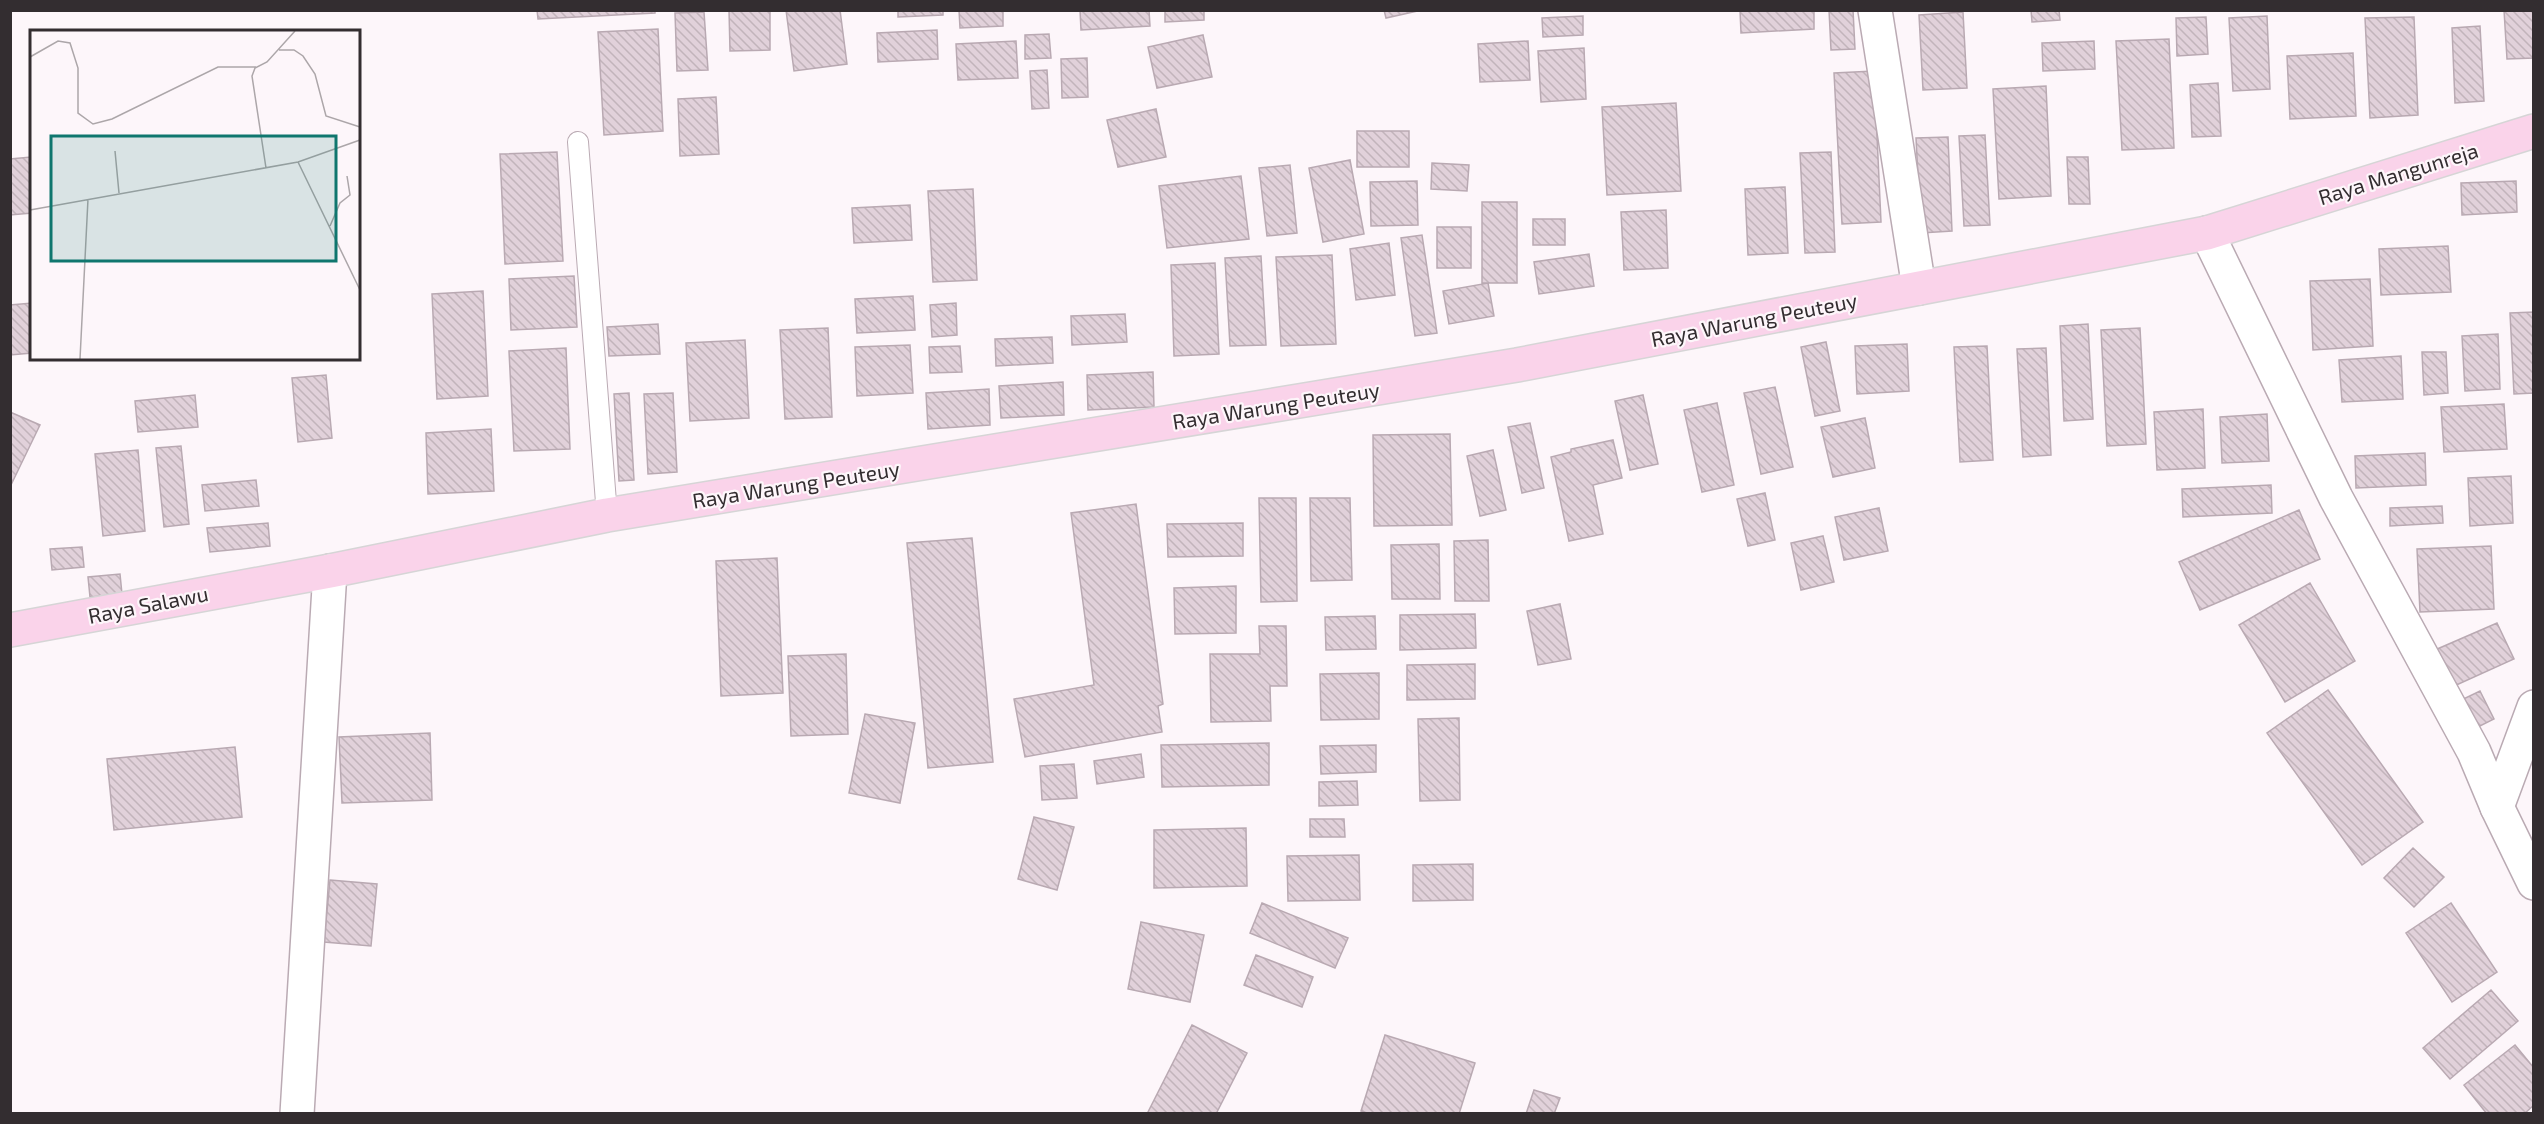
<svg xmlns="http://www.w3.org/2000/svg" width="2544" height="1124" font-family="'Exo 2',sans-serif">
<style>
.building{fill:url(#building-back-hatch);stroke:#b9a9b2;stroke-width:1.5}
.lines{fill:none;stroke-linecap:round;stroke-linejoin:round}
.service-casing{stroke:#baaab3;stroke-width:22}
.minor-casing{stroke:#baaab3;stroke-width:36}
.secondary-casing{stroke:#baaab3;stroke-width:36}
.primary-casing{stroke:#d6d5d6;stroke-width:36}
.service{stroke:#fff;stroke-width:20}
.minor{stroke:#fff;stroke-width:33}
.secondary{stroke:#fff;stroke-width:33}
.primary{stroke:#fad3ea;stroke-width:33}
.labels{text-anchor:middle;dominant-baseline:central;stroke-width:4.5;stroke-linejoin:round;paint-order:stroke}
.street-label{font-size:21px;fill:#332d30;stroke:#fdf6fa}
.inset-road{fill:none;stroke:#aca6a9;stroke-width:1.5}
.view{fill:#0f766e;fill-opacity:0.15;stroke:#0f766e;stroke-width:3}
.inset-edge{fill:none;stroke:#332d30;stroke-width:3}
</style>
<defs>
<pattern id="building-back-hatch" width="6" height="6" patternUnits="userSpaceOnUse" patternTransform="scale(1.5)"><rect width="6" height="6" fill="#e1d1da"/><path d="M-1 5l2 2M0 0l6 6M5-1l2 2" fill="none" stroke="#c2b4bb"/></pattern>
</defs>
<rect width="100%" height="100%" fill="#fdf6fa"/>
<path class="building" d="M537,10H655V13L538,19Z
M729,10H770V50L730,51Z
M786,10H840L847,64L794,71Z
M898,10H943V15L898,17Z
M959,10H1003V26L960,28Z
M1080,10H1149L1150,26L1081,30Z
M1165,10H1204V20L1165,22Z
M1384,10H1422L1386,18Z
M1740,10H1814V29L1741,33Z
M1829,10H1853L1855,49L1831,50Z
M2031,10H2059L2060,20L2032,22Z
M2504,10H2533L2534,58L2507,59Z
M704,12L708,70L677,71L675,13Z
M1963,12L1967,88L1923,90L1919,15Z
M1583,16V35L1543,37L1542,18Z
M2267,16L2270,89L2233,91L2229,18Z
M2206,17L2208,54L2177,56L2176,18Z
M2414,17L2418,115L2370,118L2365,18Z
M2480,26L2484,101L2455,103L2452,28Z
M658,29L663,131L604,135L598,32Z
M937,30L938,59L878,62L877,33Z
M1049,34L1051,58L1025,59V35Z
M1203,35L1212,77L1157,88L1148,47Z
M2169,39L2174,148L2122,150L2116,41Z
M1016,41L1018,78L958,80L956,44Z
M1528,41L1530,80L1480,82L1478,44Z
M2094,41L2095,69L2043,71L2042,43Z
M1584,48L1586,99L1541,102L1538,51Z
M2353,53L2356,116L2290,119L2287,56Z
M1087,58L1088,97L1062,98L1061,59Z
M1047,70L1049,108L1032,109L1030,71Z
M1874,71L1881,222L1842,224L1834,73Z
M2218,83L2221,136L2192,137L2190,85Z
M2046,86L2051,196L1999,199L1993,89Z
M716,97L719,154L680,156L678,99Z
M1676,103L1681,191L1607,195L1602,107Z
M1156,109L1166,157L1118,167L1107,120Z
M1357,131H1409V167H1357Z
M1985,135L1990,225L1964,226L1959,136Z
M1948,137L1952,231L1921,233L1916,138Z
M557,152L563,261L505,264L500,154Z
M1831,152L1835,252L1805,253L1800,153Z
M31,157L32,213L10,215V159Z
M2067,157H2088L2090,204H2069Z
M1350,160L1364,234L1323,242L1309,168Z
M1432,163L1469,165L1467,191L1431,189Z
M1290,165L1297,233L1267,236L1259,168Z
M1241,176L1249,239L1167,248L1159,186Z
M1417,181L1418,225L1371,226L1370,182Z
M2516,181L2517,212L2462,215L2461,183Z
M1785,187L1788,253L1748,255L1745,189Z
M973,189L977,280L933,282L928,191Z
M1482,202H1517V283H1482Z
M910,205L912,240L854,243L852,208Z
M1666,210L1668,268L1624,270L1621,212Z
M1533,219H1565V245H1533Z
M1437,227H1471V268H1437Z
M1422,235L1437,333L1415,336L1401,238Z
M1389,243L1395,295L1356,300L1350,249Z
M2448,246L2451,292L2381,295L2379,249Z
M1589,254L1594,286L1539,294L1534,262Z
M1332,255L1336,344L1281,346L1276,257Z
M1261,256L1266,345L1230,346L1225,258Z
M1215,263L1219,354L1174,356L1171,265Z
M574,276L577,327L511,330L509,279Z
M2370,279L2373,346L2313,350L2310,281Z
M1488,283L1494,316L1449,324L1443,291Z
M483,291L488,396L437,399L432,294Z
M913,296L915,330L857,333L855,299Z
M32,303V353L10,355V305Z
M956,303L957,335L932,337L930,305Z
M2534,312V393L2514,394L2510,313Z
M1125,314L1127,342L1072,345L1071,316Z
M658,324L660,354L609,356L607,327Z
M2088,324L2093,419L2064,421L2060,326Z
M828,328L832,417L785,419L780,330Z
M2140,328L2146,444L2107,446L2101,330Z
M2498,334L2500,389L2465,391L2462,336Z
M1052,337L1053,363L996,366L995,339Z
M745,340L749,418L690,421L686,343Z
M1826,342L1840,411L1815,416L1801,347Z
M1907,344L1909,391L1857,394L1855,346Z
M910,345L913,393L857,396L855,347Z
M960,346L962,372L930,373L929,347Z
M1987,346L1993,460L1960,462L1954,347Z
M566,348L570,449L514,451L509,351Z
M2046,348L2051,455L2023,457L2017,349Z
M2422,352H2446L2448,393L2424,395Z
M2401,356L2403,399L2342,402L2339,360Z
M1153,372L1154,407L1088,410L1087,375Z
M326,375L332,438L298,442L292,378Z
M1063,382L1064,415L1001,418L999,386Z
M1775,387L1793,467L1761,474L1744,393Z
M989,389L990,425L928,429L926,393Z
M629,393L634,480L619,481L614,394Z
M673,393L677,472L648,474L644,394Z
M195,395L198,427L138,432L135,401Z
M1643,395L1658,464L1630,470L1615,401Z
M1717,403L1734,485L1702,492L1684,410Z
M2504,404L2507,449L2444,452L2441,407Z
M2203,409L2205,468L2157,470L2154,412Z
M10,412L40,425L10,487Z
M2267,414L2269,461L2222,463L2220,417Z
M1865,418L1875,468L1833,477L1821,427Z
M1530,423L1544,488L1522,493L1508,427Z
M491,429L494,491L428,494L426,433Z
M1450,434L1452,525L1374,526L1373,435Z
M1613,440L1622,478L1593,485L1603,534L1569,541L1551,457L1571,452V449Z
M181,446L189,524L164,527L156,448Z
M138,450L145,531L103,536L95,454Z
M1493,450L1506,510L1480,516L1467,456Z
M2425,453L2426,485L2356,488L2355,456Z
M2511,476L2513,523L2470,526L2468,478Z
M256,480L259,506L205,511L202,485Z
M2271,485L2272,513L2183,517L2182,489Z
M1765,493L1775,540L1748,546L1737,499Z
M1259,498H1296L1297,601L1261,602Z
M1310,498H1350L1352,580L1311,581Z
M1136,504L1163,704L1158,706L1162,732L1025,757L1014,699L1094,685L1071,513Z
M2442,506L2443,523L2390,526V508Z
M1879,508L1888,551L1844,560L1835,517Z
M2299,510L2320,559L2200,610L2179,562Z
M268,523L270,546L210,552L207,528Z
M1243,523V556L1168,557L1167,524Z
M1823,536L1834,582L1801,590L1791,543Z
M972,538L993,762L928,768L907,543Z
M1488,540L1489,601H1455L1454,541Z
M1439,544L1440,599H1392L1391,545Z
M2491,546L2494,609L2420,612L2417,549Z
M82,547L84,567L52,570L50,549Z
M777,558L783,693L721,696L716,561Z
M120,574L122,594L90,597L88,577Z
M2310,583L2355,661L2285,702L2239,625Z
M1236,586V633L1175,634L1174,588Z
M1560,604L1571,659L1538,665L1527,611Z
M1475,614L1476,648L1400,650V615Z
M1375,616L1376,649L1326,650L1325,617Z
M2497,623L2514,659L2452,687L2435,650Z
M1259,626H1286L1287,686H1270L1271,721L1211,722L1210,654H1260Z
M846,654L848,734L791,736L788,656Z
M1475,664V699L1407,700V665Z
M1379,673V719L1321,720L1320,674Z
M2328,690L2423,822L2362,865L2267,733Z
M2480,691L2494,719L2470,731L2457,702Z
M865,714L915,723L900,803L849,793Z
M1459,718L1460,800L1420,801L1418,719Z
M430,733L432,800L342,803L339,737Z
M1269,743V785L1162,787L1161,745Z
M1376,745V772L1321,774L1320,746Z
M235,747L242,817L114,830L107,759Z
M1141,754L1144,777L1097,784L1094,761Z
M1074,764L1077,798L1042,800L1040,766Z
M1357,781L1358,805L1319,806V782Z
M1034,817L1074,827L1057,890L1018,879Z
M1310,819H1344L1345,837H1310Z
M1246,828L1247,886L1154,888V830Z
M2413,848L2444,877L2414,907L2384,878Z
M1359,855L1360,900L1288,901L1287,856Z
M1473,864V900L1413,901V865Z
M330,880L377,884L371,946L324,942Z
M1262,903L1348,938L1335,968L1250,933Z
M2451,903L2497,972L2452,1002L2406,933Z
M1141,922L1204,935L1190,1002L1128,989Z
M1256,955L1313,977L1302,1007L1244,985Z
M2491,990L2518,1021L2450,1079L2423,1048Z
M1192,1025L1247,1053L1216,1114H1151L1148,1112Z
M1385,1035L1475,1063L1459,1114H1370L1361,1111Z
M2515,1045L2534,1068V1105L2524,1114H2487L2464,1085Z
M1534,1090L1560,1098L1554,1114H1526Z"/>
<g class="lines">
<defs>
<path id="service" d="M578,142L607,515"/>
<path id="minor" d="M1875,10L1919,288
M2497,807L2534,707
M297,1114L330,571"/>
<path id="secondary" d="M2207,233L2336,498L2474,752L2497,807L2534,883"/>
<path id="primary" d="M10,630L330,571L607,515L1517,365L2207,233L2534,131"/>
</defs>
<use href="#service" class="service-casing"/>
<use href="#minor" class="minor-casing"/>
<use href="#secondary" class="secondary-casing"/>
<use href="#primary" class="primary-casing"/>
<use href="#service" class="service"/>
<use href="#minor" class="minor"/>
<use href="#secondary" class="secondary"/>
<use href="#primary" class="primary"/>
</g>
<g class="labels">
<g class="street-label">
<text transform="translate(2398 173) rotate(-17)">Raya Mangunreja</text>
<text transform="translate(1754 319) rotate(-11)">Raya Warung Peuteuy</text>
<text transform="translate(1276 405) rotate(-9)">Raya Warung Peuteuy</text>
<text transform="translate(796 484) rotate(-9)">Raya Warung Peuteuy</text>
<text transform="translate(148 604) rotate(-11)">Raya Salawu</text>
</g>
</g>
<g transform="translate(30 30)">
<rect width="330" height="330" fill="#fdf6fa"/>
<path class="inset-road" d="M249,20H264L273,26L285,44L296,86L330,97M0,27L28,11L40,13L48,38V83L63,94L82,89L188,37H226M85,121L89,163M268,132L330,260M236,138L222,46L225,38L237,32L265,1M0,180L268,132L330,110M300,196L310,173L320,165L317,146M50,329L58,169"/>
<path class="view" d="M21,106H306V231H21Z"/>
<rect width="330" height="330" class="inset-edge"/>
</g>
<rect width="2544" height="1124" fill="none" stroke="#332d30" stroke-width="24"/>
</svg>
